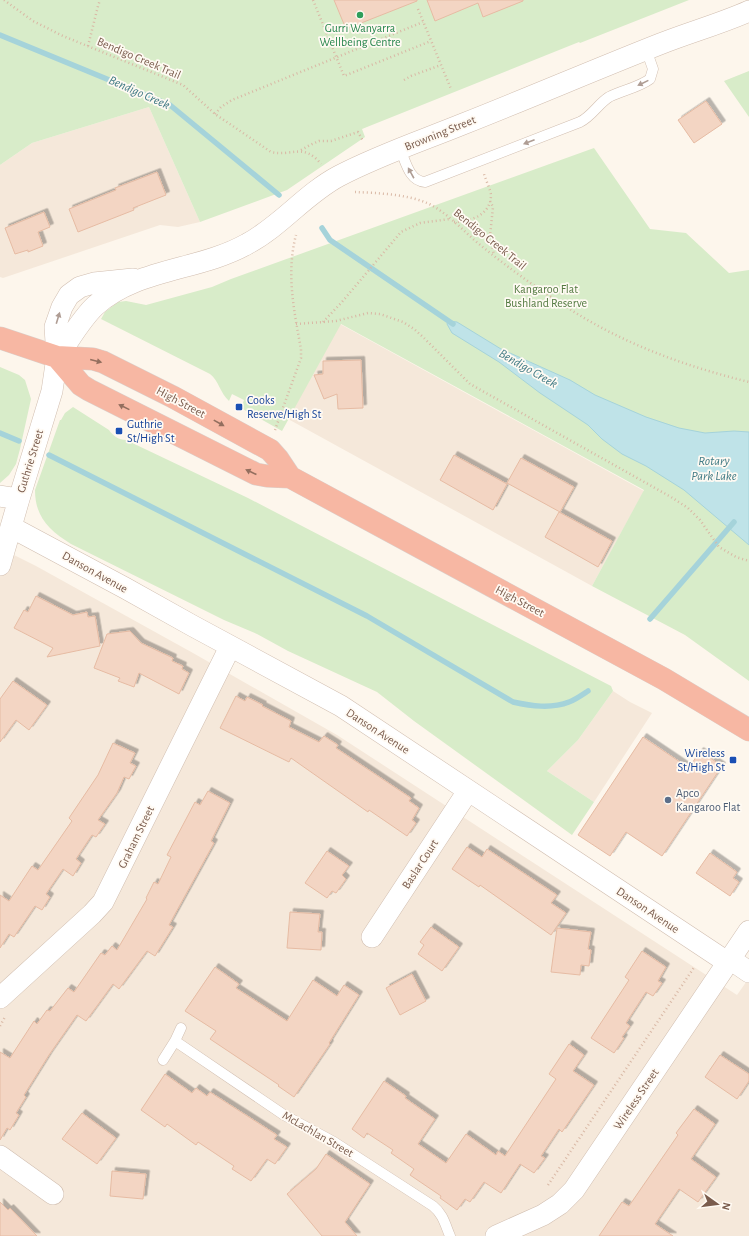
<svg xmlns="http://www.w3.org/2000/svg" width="749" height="1236" font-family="'Alegreya Sans',sans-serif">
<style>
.residential{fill:#f5e8da}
.green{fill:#d8ecc9}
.water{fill:#bfe3e8;stroke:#a5d3da}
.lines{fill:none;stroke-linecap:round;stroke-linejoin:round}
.stream{stroke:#a5d3da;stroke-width:5.5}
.building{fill:#f3d5c3;stroke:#e6bba3;filter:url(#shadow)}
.lane-casing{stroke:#d1beb0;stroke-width:11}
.street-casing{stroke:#d1beb0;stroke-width:22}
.highway-casing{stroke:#dad1cd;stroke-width:23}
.path{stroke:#d9b8a5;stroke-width:2.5;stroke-dasharray:1 3;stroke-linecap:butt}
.lane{stroke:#fff;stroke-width:10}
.street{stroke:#fff;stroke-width:21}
.highway{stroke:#f7b7a3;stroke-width:22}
.oneway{fill:#af9d94}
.oneway2{fill:#936e5e}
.leisure-dot{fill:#2e9e5b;stroke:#fffaf3;stroke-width:1.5}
.transit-dot{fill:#1a4fb4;stroke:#fffaf3;stroke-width:1.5}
.service-dot{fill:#5c6f8a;stroke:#fffaf3;stroke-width:1.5}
.labels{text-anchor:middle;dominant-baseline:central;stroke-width:3.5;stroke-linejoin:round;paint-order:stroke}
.leisure-label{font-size:12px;fill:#27864d;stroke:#fffaf3}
.street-label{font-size:12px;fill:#7a5c4d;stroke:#fffaf3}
.park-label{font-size:12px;fill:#537a41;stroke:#fffaf3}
.transit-label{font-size:12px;fill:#164399;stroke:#fffaf3;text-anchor:start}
.service-label{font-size:12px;fill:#4e5e75;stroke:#fffaf3;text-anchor:start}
.water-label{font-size:13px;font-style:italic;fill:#437c86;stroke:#fffaf3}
</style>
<defs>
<filter id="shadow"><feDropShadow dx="3.5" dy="-3.5" stdDeviation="0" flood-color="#0004"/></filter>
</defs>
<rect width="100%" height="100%" fill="#fdf6ec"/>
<path class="residential" d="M149,107L200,222L178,227L160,225L3,278L0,277V165L32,143Z
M340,324L644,491L592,586L288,419Z
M0,548L36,566L193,653L337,735L737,995L749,978V1236H0Z
M613,691L630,702L652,713L594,802L547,771L578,740Z"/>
<path class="green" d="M0,0H689L580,43L579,42L362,129L365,137L287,190L200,222L149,107L32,143L0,165Z
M749,71V117L724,81Z
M594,148L650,229L686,233L729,273L749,270V681L685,635L592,586L644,490L341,324L282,431L241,408L244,400L232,394L229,401C220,393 219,381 210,374L101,319L105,312L118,302L126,301L146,305L212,287L231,279Z
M0,367L19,375L25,380L31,399L20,449L16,464L9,475L0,483Z
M73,407L109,430C113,436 119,440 126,440L248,498L611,686L613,691L578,740L547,771L594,802L572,835L414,721L377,692L288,651L257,634L224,620L71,544C49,530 35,517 35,490L60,420H61L65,413Z"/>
<path class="water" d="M448,321L457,322L501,349L570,380L595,395L646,417L679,428L705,433L734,431L749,432V545L684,490L646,466L622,454L602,439L588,425L540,393L499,362L452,333L447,324Z"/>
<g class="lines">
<path class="stream" d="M0,35L170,105L279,195
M322,228L330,240L453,324
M0,433L19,441
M49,455L367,616L513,702C531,706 551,709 569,702C575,700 582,695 588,691
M650,619L734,522"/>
</g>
<path class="building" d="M334,0H417V1L346,29Z
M427,0H523V1L483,17L478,3L435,21Z
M706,101L722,124L694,143L678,120Z
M157,172L166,195L133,208L134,210L78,232L69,209L116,190L115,188Z
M44,212L50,227L38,232L43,246L28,252V250L15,254L5,228Z
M361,360L363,408L338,409L337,394L324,399L314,375L323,374V361Z
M454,455L507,484L493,510L440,480Z
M521,458L574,487L560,512L507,483Z
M559,512L612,541L598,567L545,537Z
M36,596L73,615L87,612L88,617L95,616L100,646L47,657L53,648L14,628L24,610L28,612Z
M130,631L141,643L173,658L172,661L183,666L182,669L189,673L179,694L139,673L134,687L118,681L120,678L94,668L107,634Z
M13,681L47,705L29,730L16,720L0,742V699Z
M236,696L245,701L247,697L263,705L262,706L291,721L289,727L319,742L324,736L338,745L336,748L411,798L409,801L419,808L412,820L416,823L407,836L369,810L368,812L291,758L289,762L220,728Z
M643,737L689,768L700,751L722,766L662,856L626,832L610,856L578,835Z
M113,743L135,753L130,763L136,766L129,779L124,777L117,793L98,820L105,824L96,837L92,835L76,859L81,863L73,876L63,869L46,894L50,897L42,910L35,906L14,937L9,934L0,948V895L9,901L32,866L38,870L72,821L69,818L98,775Z
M208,791L230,803L211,841L214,843L169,925L173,927L155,956L147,951L119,989L113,984L86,1021L77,1015L49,1055L24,1095L26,1097L16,1113L19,1115L10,1130L7,1128L0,1140V1052L10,1058L34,1021L37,1024L47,1010L50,1011L68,988L74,992L101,953L105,955L112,946L117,950L147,899L146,898L154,882L158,884L171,857L167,855L195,802L200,805Z
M467,847L482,857L487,849L557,895L551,903L566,913L551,935L480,885L479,887L452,869Z
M327,851L349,866L342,875L346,879L336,893L332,891L327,898L305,883Z
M710,853L737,872L733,878L739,882L730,896L696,873Z
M290,912L320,914L318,932H322L321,950L287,948Z
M431,927L459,947L442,971L418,954L424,945L420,942Z
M557,928L591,932L588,949L591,950L589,966L581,965L580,975L551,972Z
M642,951L666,967L658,981L662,983L653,996L646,992L626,1023L630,1026L622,1037L624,1038L614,1053L591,1038L629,980L625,977Z
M215,967L239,984L236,988L287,1021L313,980L337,996L344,985L359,995L329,1043L330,1044L294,1097L278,1086L279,1085L210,1039L216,1031L185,1011Z
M412,974L426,1001L400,1015L386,988Z
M569,1044L584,1055L573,1071L594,1085L562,1132L559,1129L541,1156L545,1158L534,1173L520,1164L501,1193L484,1182L470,1202L465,1199L457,1210L440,1198L441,1196L410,1175L414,1169L391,1153L393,1150L367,1133L364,1138L352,1129L384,1081L406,1096L405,1098L435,1119L418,1144L446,1163L466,1134L496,1155L498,1151L505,1156L556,1079L549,1074Z
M720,1055L749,1074V1081L737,1099L705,1077Z
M165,1074L192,1093L196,1088L207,1096L210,1092L277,1135L274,1139L287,1147L275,1164L267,1159L251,1181L232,1169L234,1166L198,1142L196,1145L167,1124L165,1127L141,1110Z
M694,1109L715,1124L691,1159L716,1177L698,1202L679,1189L655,1224L673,1236H599L622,1202L629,1206L678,1135L676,1133Z
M82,1113L116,1138L97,1164L62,1139Z
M326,1154L370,1184L345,1222L357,1236H322L287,1194L316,1169Z
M112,1171L146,1174L143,1199L110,1196Z
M0,1202L8,1210L10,1208L37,1236H0Z"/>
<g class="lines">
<defs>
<path id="lane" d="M400,149C406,162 409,181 425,182L580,122C592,116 598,104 609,97C622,90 638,88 650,79L653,69L646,49
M175,1041L284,1115L334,1142L433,1206C443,1214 445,1224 450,1236
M163,1060L175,1041L181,1028"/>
<path id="street" d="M57,357C69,341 81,319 95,306C137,268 199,271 247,244C281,226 305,194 339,176C379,155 421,141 463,124C529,98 594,70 660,44C690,32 720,24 749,11
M0,496L19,499
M11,527L125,588L193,626L341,706L727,962
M0,565L19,499L52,391L57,357L55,327L62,307L69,295L80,287L94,283L133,279
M372,937L468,791
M730,959L749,972
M0,998L92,914L103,902L230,647
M0,1156L53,1194
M496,1236L543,1215L560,1204L574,1190L749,931"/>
<path id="highway" d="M0,338L57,357L93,359L103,362L173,397L270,450L278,459L290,477
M57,357L81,385L89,390L256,474L267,476L290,477L664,679L749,730"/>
</defs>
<use href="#lane" class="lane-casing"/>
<use href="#street" class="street-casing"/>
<use href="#highway" class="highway-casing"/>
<path class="path" d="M4,0L33,21L63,36L183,85L215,114L271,152C292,157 303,142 321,164
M313,0L344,76L431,41
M418,9L451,89
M88,46L98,6L100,0
M404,80L411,76L441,65
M215,114L221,107L232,100L423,22
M301,150L310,145L319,141H331L358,132L363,141
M355,192C377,193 406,194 427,203C447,212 462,230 479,244C506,266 535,287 565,306C621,343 684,366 749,382
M490,201L493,207L490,236L494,255
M454,222C470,222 491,215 491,195C490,188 486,181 484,174
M323,322L342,302L401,232L420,223L450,219
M296,324L336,321L368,313L380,314L403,322L414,329L423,337L470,384L671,497L688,508L700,520L719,547L736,557L749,561
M275,430L301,358V349C294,311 286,273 296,235
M0,1026L5,1017
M548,1185L695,966"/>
<use href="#lane" class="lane"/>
<use href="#street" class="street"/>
<use href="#highway" class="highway"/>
</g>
<defs><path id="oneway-solid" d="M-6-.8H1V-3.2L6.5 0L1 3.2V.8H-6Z"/></defs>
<g class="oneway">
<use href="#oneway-solid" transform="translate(643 83) rotate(154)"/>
<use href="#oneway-solid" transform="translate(529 142) rotate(159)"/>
<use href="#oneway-solid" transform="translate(411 173) rotate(-119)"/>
<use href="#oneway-solid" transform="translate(58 318) rotate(-73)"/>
</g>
<g class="oneway2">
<use href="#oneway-solid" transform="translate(96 361) rotate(14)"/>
<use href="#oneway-solid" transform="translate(124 407) rotate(-154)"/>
<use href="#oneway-solid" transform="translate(219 423) rotate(29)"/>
<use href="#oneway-solid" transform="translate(251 472) rotate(-155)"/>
</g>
<circle class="leisure-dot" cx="360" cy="15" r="4"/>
<g class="transit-dot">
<rect x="235" y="403" width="8" height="8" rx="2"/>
<rect x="115" y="427" width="8" height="8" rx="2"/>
<rect x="729" y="756" width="8" height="8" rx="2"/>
</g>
<circle class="service-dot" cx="668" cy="800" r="4"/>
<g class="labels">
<g class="leisure-label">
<text x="360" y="28">Gurri Wanyarra<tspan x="360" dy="14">Wellbeing Centre</tspan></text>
</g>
<g class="street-label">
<text transform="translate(139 58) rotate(23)">Bendigo Creek Trail</text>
<text transform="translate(440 133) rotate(-22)">Browning Street</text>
<text transform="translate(490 239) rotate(39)">Bendigo Creek Trail</text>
<text transform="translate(181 402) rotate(28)">High Street</text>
<text transform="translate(30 461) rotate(-73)">Guthrie Street</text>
<text transform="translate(95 572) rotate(29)">Danson Avenue</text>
<text transform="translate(520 601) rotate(28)">High Street</text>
<text transform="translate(378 731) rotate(33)">Danson Avenue</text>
<text transform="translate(136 837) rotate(-64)">Graham Street</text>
<text transform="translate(420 864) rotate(-57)">Baslar Court</text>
<text transform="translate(648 910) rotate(34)">Danson Avenue</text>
<text transform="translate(636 1099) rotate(-56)">Wireless Street</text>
<text transform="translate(318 1134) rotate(30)">McLachlan Street</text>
</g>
<g class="park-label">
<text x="546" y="289">Kangaroo Flat<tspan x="546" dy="14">Bushland Reserve</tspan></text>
</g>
<g class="transit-label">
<text x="247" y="400">Cooks<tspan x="247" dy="14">Reserve/High St</tspan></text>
<text x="127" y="424">Guthrie<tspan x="127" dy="14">St/High St</tspan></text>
<text x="725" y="753" text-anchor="end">Wireless<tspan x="725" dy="14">St/High St</tspan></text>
</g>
<g class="service-label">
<text x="676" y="793">Apco<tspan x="676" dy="14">Kangaroo Flat</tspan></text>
</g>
<g class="water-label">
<text transform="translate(139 93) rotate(24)">Bendigo Creek</text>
<text transform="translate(528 369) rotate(30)">Bendigo Creek</text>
<text x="714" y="461">Rotary<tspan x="714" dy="15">Park Lake</tspan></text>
</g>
</g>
<g transform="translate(717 1204) rotate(104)" stroke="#fffaf3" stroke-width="3" paint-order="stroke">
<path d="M0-3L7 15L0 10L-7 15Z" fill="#7a5c4d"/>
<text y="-6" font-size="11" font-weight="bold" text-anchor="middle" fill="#7a5c4d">N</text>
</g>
</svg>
